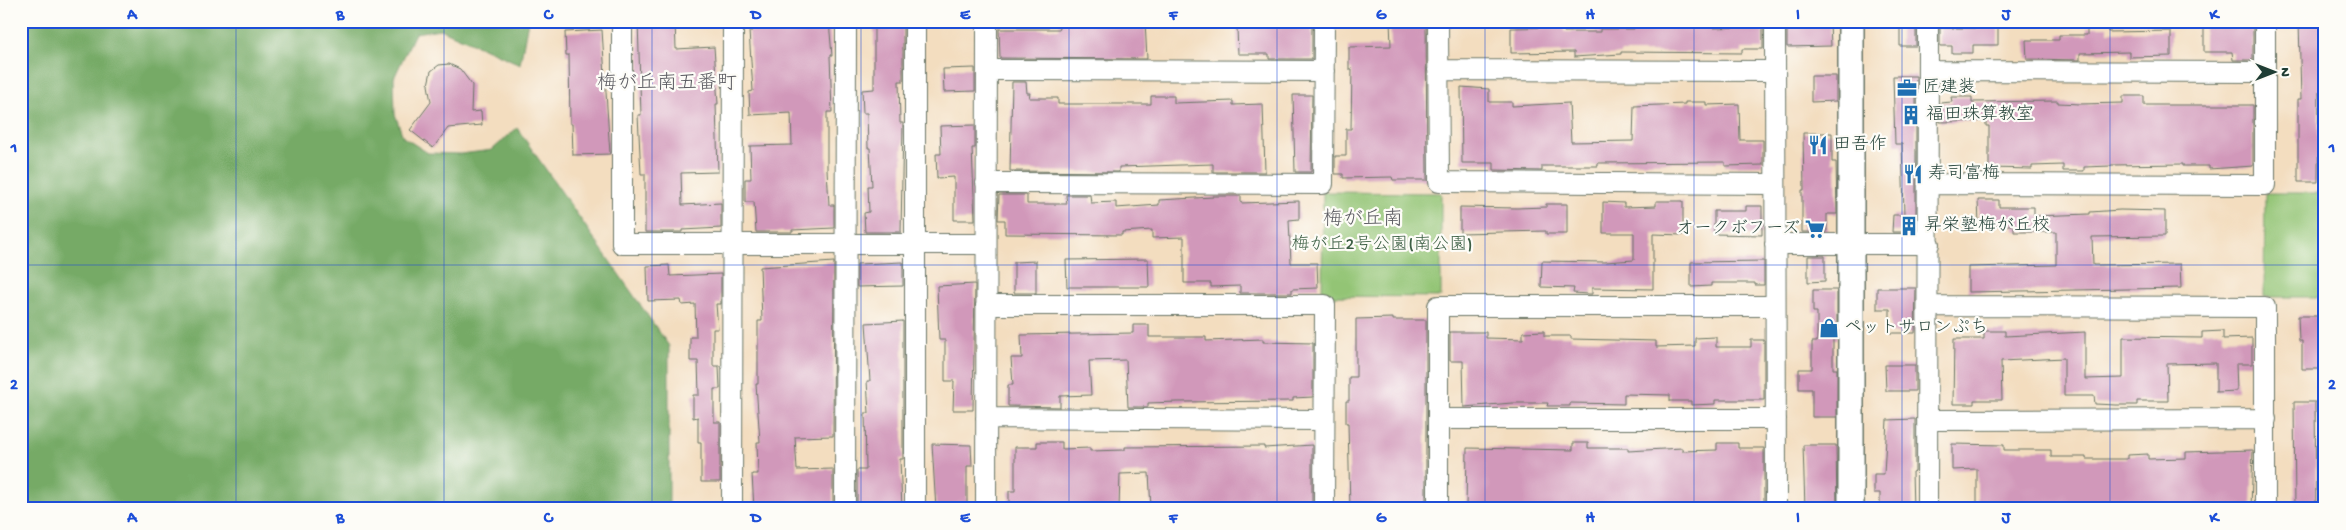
<svg xmlns="http://www.w3.org/2000/svg" width="2346" height="530" font-family="'Gochi Hand','Klee One',sans-serif">
<style>
.green{fill:#93c474;stroke:#598054}
.forest{fill:#76aa66;stroke:#4a744d}
.building{fill:#d198ba}
.lines{fill:none;stroke-linecap:round;stroke-linejoin:round}
.minor-casing{stroke:#697565;stroke-width:22}
.tertiary-casing{stroke:#697565;stroke-width:28}
.minor{stroke:#fff;stroke-width:20}
.tertiary{stroke:#fff;stroke-width:25}
.grid{fill:none;stroke:#1d4ed8;stroke-width:1;stroke-opacity:0.55}
.labels{text-anchor:middle;dominant-baseline:central;stroke-width:4.5;stroke-linejoin:round;paint-order:stroke}
.poi-label{font-size:18px;fill:#1f3d34;stroke:#fdfcf7;text-anchor:start}
.park-label{font-size:18px;fill:#3c5f44;stroke:#fdfcf7}
.quarter-label{font-size:20px;fill:#5d5d63;stroke:#fdfcf7}
.neatline{fill:none;stroke:#1d4ed8;stroke-width:2}
.grid-label{font-size:16px;text-anchor:middle;font-weight:bold;fill:#1d4ed8}
</style>
<rect width="100%" height="100%" fill="#fdfcf7"/>
<filter id="ink" filterUnits="userSpaceOnUse"><feTurbulence type="fractalNoise" baseFrequency=".02" numOctaves="2"/><feDisplacementMap in="SourceGraphic" scale="10" xChannelSelector="R" yChannelSelector="G"/><feConvolveMatrix kernelMatrix="1 2 1 2 8 2 1 2 1" color-interpolation-filters="sRGB"/></filter>
<filter id="wash" filterUnits="userSpaceOnUse"><feTurbulence type="fractalNoise" baseFrequency=".0096" numOctaves="4" result="noise"/><feDisplacementMap in="SourceGraphic" scale="20" xChannelSelector="R" yChannelSelector="G"/><feGaussianBlur stdDeviation="1.12" result="paint"/><feColorMatrix in="noise" values="0 0 0 0 0 0 0 0 0 0 0 0 0 0 0 0 0 1.4 0 .05"/><feComposite in="paint" operator="in"/></filter>
<g filter="url(#wash)">
<rect width="100%" height="100%" fill="#f3ddbf"/>
<path class="green" d="M1323,192L1441,193V297L1322,296Z
M2265,193H2325V297H2264Z"/>
<path class="forest" d="M21,21H528L520,64L440,29L415,33L394,78L395,114L403,137L428,153L461,154L492,150L517,128L669,346V509H21Z"/>
<g id="blocks">
<path class="building" d="M638,21H675L676,49L714,47L718,104H716L718,172L681,173L682,205L721,203V228L682,230V232H645V174H641L638,115H641Z
M752,21H829L832,56H830L832,112H827V169L829,205H834V228L792,230V232H756L754,202H745V179H751L750,146L792,145L791,113L750,115L749,92L753,91L749,31H753Z
M874,21H903V81H899L900,123H903L901,232H865L864,213L869,212L868,186H872L870,148H868L867,113H863L862,90L874,89Z
M1145,21L1147,59L1000,58L999,29H1060L1059,23Z
M1292,21V23H1312V59H1269V54H1238L1237,27L1267,26V22Z
M1390,21H1426L1427,180H1393L1392,177L1343,178V174H1335V156H1346V129H1351L1352,69H1349V47L1391,46Z
M1900,21H1916V46H1900Z
M1977,21H1998V45H1973V53H1952V46H1940V28H1977Z
M2233,21H2253V60H2233L2232,52H2204V27H2234Z
M2299,21H2320L2322,92H2319L2318,182H2298V99H2301Z
M1830,22L1831,46L1787,47V23Z
M1744,24H1763V49H1742V53L1621,52V54L1574,57V52L1511,53V28L1564,27V32H1600V29H1634V26H1714V28L1744,27Z
M2087,27H2108V32L2171,31V56L2129,57V52L2080,53V60L2027,59L2026,40H2059V35H2087Z
M602,30L610,154L573,155L572,124H570L569,55H566L565,32Z
M449,64L460,69L472,85L471,112L481,111L482,125L448,128L433,148L410,130L431,102L428,85L431,71L439,65Z
M975,68V91L944,92L943,69Z
M1811,76H1836V101L1811,102Z
M1893,76H1916V232H1892L1893,215H1904L1902,144H1895Z
M1012,82H1026L1027,93H1030L1029,98H1058V104H1151V96H1174V103L1233,101V105L1263,104L1265,172H1213V164L1119,167V172L1010,171Z
M1461,87L1489,89V102H1512V106L1569,103L1571,142L1633,141L1634,106L1685,104V102H1706V105L1739,104L1740,140H1763V165L1725,166V162L1598,163V166H1542V171L1494,170V163H1462Z
M1293,95H1312L1311,172H1295Z
M2123,96H2144V105H2253V166L2209,169V166H2183V164L2111,165V166L2084,167V171H2063V165L2032,166V169L1989,168V126H1986V121L1940,122V103L1952,102L1951,97H1972V102L2058,101V103L2080,104L2123,103Z
M975,125V148H972L975,220H954V177L937,178L936,154H941L940,126Z
M1803,133H1832V162H1836L1837,214H1827V232H1802V190H1804Z
M999,195H1027V204H1067L1066,195H1090L1091,203L1116,202V208L1159,205V200L1213,197V196H1241V203L1299,201V219L1289,220L1291,263H1317L1318,288L1292,289V293H1240V286L1211,287V283H1184V237L1152,238V230L1122,232V235L1005,234V220H998Z
M1978,200H1999V207H2034V216L2090,214V212L2120,210L2165,211V236L2092,237L2093,265L2180,264L2181,288L1968,292V267L2056,265V232H2014V225H1979Z
M1656,201H1683V235L1653,234V289L1592,288V294H1589L1573,293L1574,288L1541,287L1542,261L1605,262L1634,260V233H1603V202L1624,203V207L1656,206Z
M1546,204H1567V234H1546V231L1460,233V207L1517,208L1546,207Z
M1746,206H1762V235L1714,234V211H1746Z
M1808,256H1825V281L1808,282Z
M1148,259L1149,287H1067L1066,260Z
M1036,261V293H1014V262Z
M1764,261V285H1755V283H1711V286L1691,287V262Z
M834,262L833,436L795,437L797,470L833,469V509H754L752,474H758L757,442H760L756,384H758V321H762L760,267Z
M903,262V286L857,287V264Z
M669,265L670,276L721,274V304H716L718,329H713V366H719L720,389H714V422H720V482H701V442H698V417L693,418V395H699L698,361H690V337H696L695,304L682,305L681,300L648,301L647,266Z
M975,284L973,410H953L954,381H945V340H939L937,286Z
M1877,288H1916L1915,333H1890V309H1877Z
M1813,290H1837V339H1833V369H1837V417H1812V389H1799V369H1812V342H1817V312H1813Z
M2298,316H2319V343H2323V369H2302V341H2299Z
M1393,318V320H1426V509H1350L1348,423H1346V401H1349V377H1356V319Z
M903,321V459H900L902,509H857V470H866L865,413H869L867,381H870L866,323Z
M1133,325H1149V337H1206V341L1263,339V342L1313,343V397L1293,398V401L1177,402L1148,403V407H1128L1126,360L1089,361L1091,395L1060,396V407L1008,406V385H1013L1011,358H1022L1021,335L1133,333Z
M1544,331V336H1571V339L1656,341V347L1695,346V338L1716,337V347H1751V340H1764V400H1715V404L1691,405V401H1670V395L1624,394V404L1570,403V406H1547L1548,403H1512L1464,407L1463,361H1450V332H1486V338L1523,339V332Z
M1984,331H2005V336L2085,332V379L2123,378V337L2202,338V332L2223,331V339L2252,338V364H2236L2237,391L2216,392V363L2167,364L2168,401H2137V405H2116L2095,404L2094,396H2064V358L2001,361L2002,400H1974V404H1953L1954,339H1984Z
M1885,365H1915V391H1886Z
M2294,402H2315L2316,509H2295Z
M1915,419V471L1912,472L1913,509H1880V493H1874V474H1884L1887,420Z
M1037,442H1062V449L1090,448V451L1125,450V447L1264,446V448L1312,445V509H1151L1149,473L1120,474L1119,509H1009V491H1015V447H1037Z
M1573,443H1588V448H1628V451L1682,448V451L1717,450V443H1738V448H1764V509H1466L1467,448L1573,450Z
M932,444L971,445L972,466H967V509H936Z
M1952,444L2004,445V450H2051V457H2086V459H2127V455L2148,454V459L2186,458V452L2253,450L2251,509H1977V469L1952,470Z
M1803,445H1836L1837,509H1805Z"/>
</g>
</g>
<g filter="url(#ink)">
<use href="#blocks" fill-opacity="0" stroke="#697565" stroke-width="1"/>
<g class="lines">
<defs>
<path id="minor" d="M622,21V244H986
M1438,21L1439,182L1775,184
M1775,21L1776,509
M987,70L1324,71
M1438,70L1775,71
M1928,71L2265,72
M986,183L1323,184L1324,21
M1928,184L2265,185V21
M1775,244H1929
M986,305H1325L1324,509
M1929,306L2265,307V509
M986,418L1324,420
M1439,419H1776
M1927,420L2266,419
M732,509L733,21
M845,509L846,21
M915,509V21
M986,509L987,21
M1438,509V306H1775
M1927,509L1928,21"/>
<path id="tertiary" d="M1851,509V21"/>
</defs>
<use href="#minor" class="minor-casing"/>
<use href="#tertiary" class="tertiary-casing"/>
<use href="#minor" class="minor"/>
<use href="#tertiary" class="tertiary"/>
</g>
</g>
<path class="grid" d="M236,21V509M444,21V509M652,21V509M861,21V509M1069,21V509M1277,21V509M1485,21V509M1694,21V509M1902,21V509M2110,21V509M21,265H2325"/>
<defs>
<symbol id="office-bare" viewBox="-9 -9 18 18"><path d="M-6-3h4V-5.5h4V-3h4V5H-6ZM-1-4.5V-3h2v-1.5ZM-6 0V1H6V0Z" fill="#1f6fb2" stroke="#fdfcf7" stroke-width="2.5" paint-order="stroke"/></symbol>
<symbol id="building-bare" viewBox="-9 -9 18 18"><path d="M-4-6H4V6H1V3H-1V6H-4ZM-2.5-4.3h1.7v1.8h-1.7ZM.8-4.3h1.7v1.8H.8ZM-2.5-1h1.7V.8h-1.7ZM.8-1h1.7V.8H.8Z" fill="#1f6fb2" stroke="#fdfcf7" stroke-width="2.5" paint-order="stroke"/></symbol>
<symbol id="restaurant-bare" viewBox="-9 -9 18 18"><path d="M-5-6h1v4h1v-4h1v4h1v-4h1v5L-1.5 .5V6h-2V.5L-5-1ZM5-6V6H3V1.5H1.5Q1.5-4 5-6Z" fill="#1f6fb2" stroke="#fdfcf7" stroke-width="2.5" paint-order="stroke"/></symbol>
<symbol id="supermarket-bare" viewBox="-9 -9 18 18"><path d="M-6-5.5h2.5l.6 2H6L4.5 2H-2.5L-4.4-4H-6ZM-1.5 3.2a1.3 1.3 0 1 0 .1 0ZM3 3.2a1.3 1.3 0 1 0 .1 0Z" fill="#1f6fb2" stroke="#fdfcf7" stroke-width="2.5" paint-order="stroke"/></symbol>
<symbol id="shop-bare" viewBox="-9 -9 18 18"><path d="M-5-2.5h2.3a2.7 3.5 0 0 1 5.4 0H5L5.5 6h-11ZM-1.5-2.5h3a1.5 2.3 0 0 0-3 0Z" fill="#1f6fb2" stroke="#fdfcf7" stroke-width="2.5" paint-order="stroke"/></symbol>
</defs>
<g fill-rule="evenodd">
<use href="#office-bare" x="1893" y="74" width="28" height="28"/>
<use href="#building-bare" x="1897" y="101" width="28" height="28"/>
<use href="#restaurant-bare" x="1804" y="131" width="28" height="28"/>
<use href="#restaurant-bare" x="1899" y="160" width="28" height="28"/>
<use href="#building-bare" x="1895" y="212" width="28" height="28"/>
<use href="#supermarket-bare" x="1801" y="215" width="28" height="28"/>
<use href="#shop-bare" x="1815" y="314" width="28" height="28"/>
</g>
<g class="labels">
<g class="poi-label">
<text x="1922" y="88">匠建装</text>
<text x="1926" y="115">福田珠算教室</text>
<text x="1833" y="145">田吾作</text>
<text x="1928" y="174">寿司富梅</text>
<text x="1924" y="226">昇栄塾梅が丘校</text>
<text x="1800" y="229" text-anchor="end">オークボフーズ</text>
<text x="1844" y="328">ペットサロンぷち</text>
</g>
<g class="park-label">
<text x="1382" y="245">梅が丘2号公園(南公園)</text>
</g>
<g class="quarter-label">
<text x="667" y="84">梅が丘南五番町</text>
<text x="1363" y="220">梅が丘南</text>
</g>
</g>
<rect width="2346" height="530" fill="none" stroke="#fdfcf7" stroke-width="55"/>
<g transform="translate(2274 72) rotate(90)" stroke="#fdfcf7" stroke-width="4" paint-order="stroke">
<path d="M0-4L9 19L0 12L-9 19Z" fill="#1f3d34"/>
<text y="-8" font-size="14" font-weight="bold" text-anchor="middle" fill="#1f3d34">N</text>
</g>
<rect x="28" y="28" width="2290" height="474" class="neatline"/>
<g class="grid-label">
<text x="132" y="19">A</text>
<text x="340" y="19">B</text>
<text x="548" y="19">C</text>
<text x="756" y="19">D</text>
<text x="965" y="19">E</text>
<text x="1173" y="19">F</text>
<text x="1381" y="19">G</text>
<text x="1590" y="19">H</text>
<text x="1798" y="19">I</text>
<text x="2006" y="19">J</text>
<text x="2214" y="19">K</text>
<text x="14" y="152">1</text>
<text x="2332" y="152">1</text>
<text x="14" y="389">2</text>
<text x="2332" y="389">2</text>
<text x="132" y="522">A</text>
<text x="340" y="522">B</text>
<text x="548" y="522">C</text>
<text x="756" y="522">D</text>
<text x="965" y="522">E</text>
<text x="1173" y="522">F</text>
<text x="1381" y="522">G</text>
<text x="1590" y="522">H</text>
<text x="1798" y="522">I</text>
<text x="2006" y="522">J</text>
<text x="2214" y="522">K</text>
</g>
</svg>
